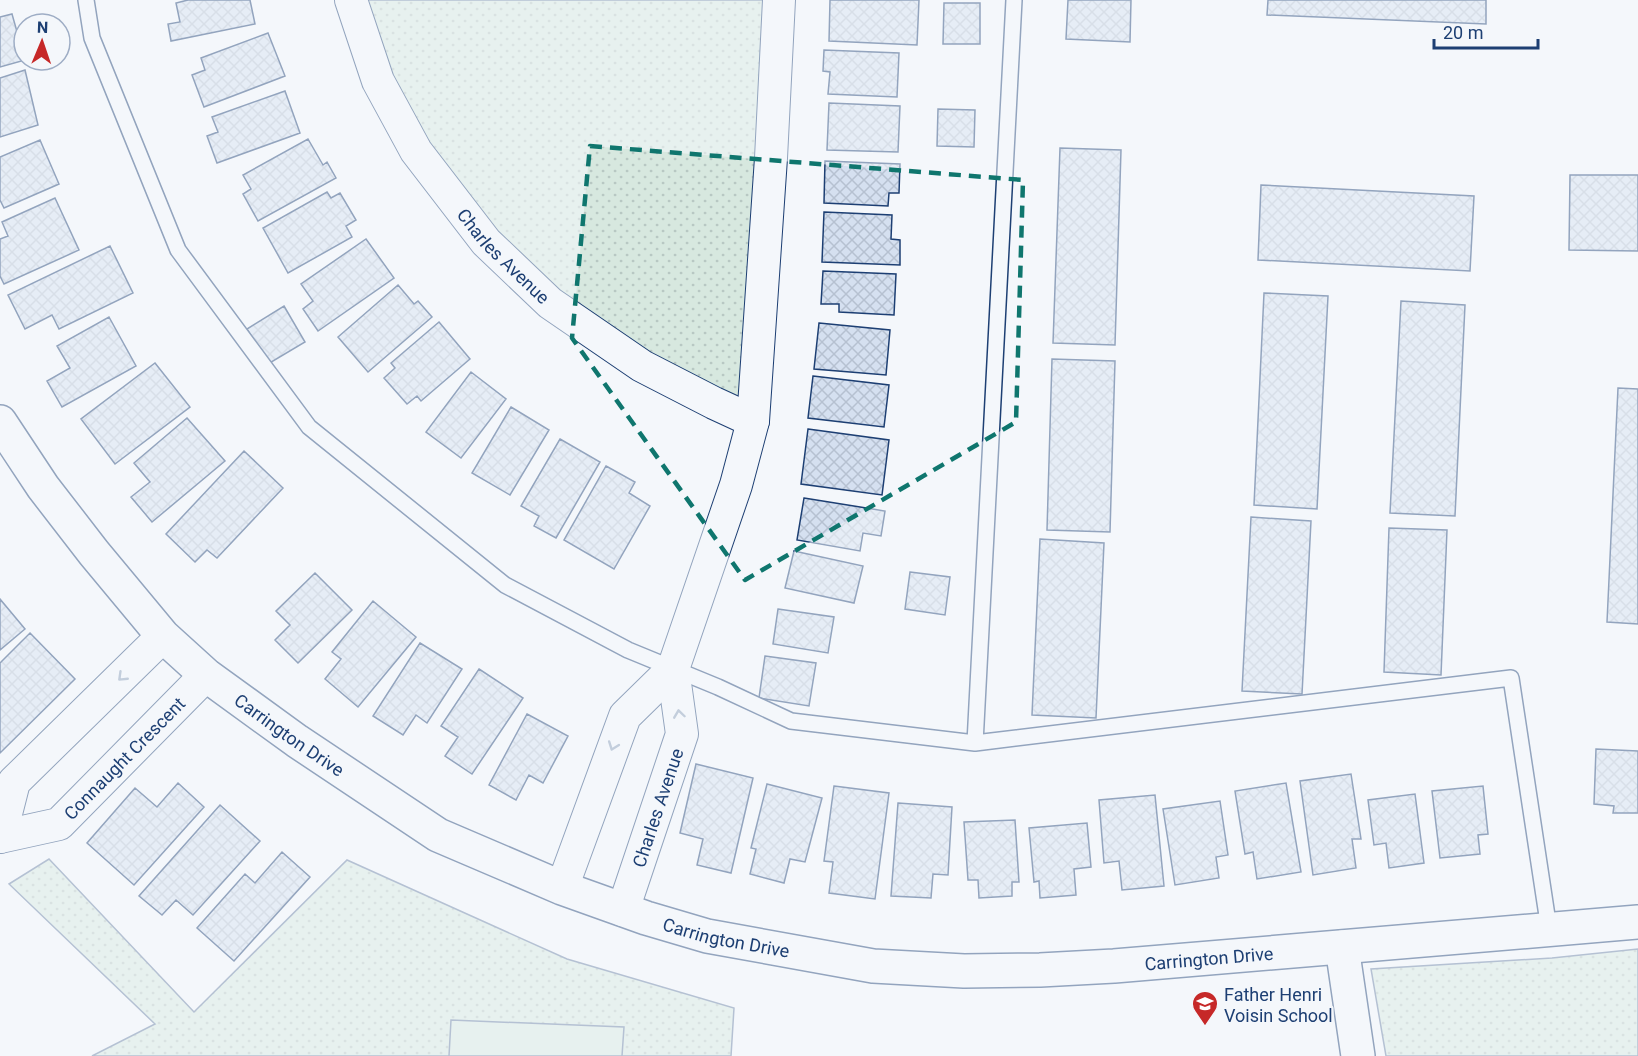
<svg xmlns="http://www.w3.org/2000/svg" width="1638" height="1056" font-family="Roboto,sans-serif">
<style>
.park{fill:url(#park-dots);stroke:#687fa3;stroke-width:1.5}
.pitch{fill:#d7e8df;stroke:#687fa3;stroke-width:1.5}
.building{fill:url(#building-cross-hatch);stroke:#1d3f73;stroke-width:1.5}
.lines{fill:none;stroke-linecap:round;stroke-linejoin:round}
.lane-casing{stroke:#1d3f73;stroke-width:18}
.street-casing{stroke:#1d3f73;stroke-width:34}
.secondary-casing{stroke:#1d3f73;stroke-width:36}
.lane{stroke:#f4f7fb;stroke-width:15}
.street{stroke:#f4f7fb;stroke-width:32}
.secondary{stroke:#f4f7fb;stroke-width:33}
.oneway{stroke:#889bb7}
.marked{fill:none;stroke:#0f766e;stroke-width:4.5;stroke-dasharray:12 8;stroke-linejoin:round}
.labels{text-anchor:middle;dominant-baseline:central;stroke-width:4.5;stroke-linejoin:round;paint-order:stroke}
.street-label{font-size:18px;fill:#1d3f73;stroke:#f4f7fb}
.poi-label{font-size:18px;fill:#1d3f73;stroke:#f4f7fb;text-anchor:start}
</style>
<defs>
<pattern id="park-dots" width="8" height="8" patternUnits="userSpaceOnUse" patternTransform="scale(1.5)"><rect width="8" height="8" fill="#d7e8df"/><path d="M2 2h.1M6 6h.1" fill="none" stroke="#b8c8c3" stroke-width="1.8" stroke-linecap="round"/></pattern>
<pattern id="building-cross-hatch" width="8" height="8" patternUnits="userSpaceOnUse" patternTransform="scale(1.5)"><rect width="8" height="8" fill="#d5e0f0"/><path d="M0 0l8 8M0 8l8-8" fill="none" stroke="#b6c1d1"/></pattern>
</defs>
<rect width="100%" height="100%" fill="#f4f7fb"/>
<path class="park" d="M351,0H779L753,421L550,303L416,151Z
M49,859L194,1012L347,860L567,959L734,1008L731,1056H92L155,1024L9,884Z
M1638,949V1056H1386L1371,969L1552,958Z"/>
<path class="pitch" d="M451,1020L624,1027L622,1056H449Z"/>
<path class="building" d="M188,0H250L255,24L171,41L168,24L180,22L176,3Z
M830,0H919L917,45L829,41Z
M1068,0H1131L1130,42L1066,39Z
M1268,0H1486V24L1267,15Z
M944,3H980V44H943Z
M12,14L25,60L0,67V17Z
M268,33L285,76L204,107L192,75L205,70L201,58Z
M824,50L899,53L897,97L828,94L830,72L823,71Z
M25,70L38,125L0,137V78Z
M285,91L300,133L217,163L207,136L218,132L212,117Z
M829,103L900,106L898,152L827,150Z
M938,109L975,110L974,147L937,146Z
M308,139L323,165L327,162L336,178L258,221L243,194L251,189L243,175Z
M40,140L59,184L4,208L0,200V157Z
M1060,148L1121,150L1115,345L1053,343Z
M825,161L900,164L899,193H889L888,206L824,203Z
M1570,175H1638V251L1569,250Z
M1261,185L1474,196L1470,271L1258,260Z
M327,192L331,198L340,193L356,220L346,226L352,237L288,273L263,228Z
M55,198L79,250L4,284L0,276V239L8,236L2,222Z
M824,212L892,215L891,239L900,240V265L822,262Z
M366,239L394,278L318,331L303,309L313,301L301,284Z
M110,246L133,293L59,329L52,315L25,329L8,295Z
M823,271L896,274L894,315L839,312V304H821Z
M398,285L414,304L418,301L432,317L368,372L338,337Z
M1264,293L1328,296L1317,509L1254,505Z
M1401,301L1465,305L1455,516L1390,513Z
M284,306L305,342L268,364L247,329Z
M109,317L136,366L62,407L47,381L70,368L57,346Z
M439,322L470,359L421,401L417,396L407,404L384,378L395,368L391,363Z
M819,323L890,330L886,375L814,369Z
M1052,359L1115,361L1110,532L1047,530Z
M155,363L190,407L115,464L81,419Z
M471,372L506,399L461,458L426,432Z
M813,376L889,385L884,427L808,418Z
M1618,388L1638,389V624L1607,622Z
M511,407L549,430L510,495L472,473Z
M187,418L225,461L152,522L131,497L150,482L134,463Z
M808,429L889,440L882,495L801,484Z
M560,439L600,462L556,538L534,526L539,516L521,506Z
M244,451L283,488L217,558L207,550L195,562L166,534Z
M606,466L635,482L629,493L650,506L614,569L564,540Z
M804,498L885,511L881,536L863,533L860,551L797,540Z
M1251,517L1311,521L1302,694L1242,691Z
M1389,528L1447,530L1441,675L1384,672Z
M1040,539L1104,543L1096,718L1032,715Z
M794,551L863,566L854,603L785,588Z
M910,572L950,577L945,615L905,609Z
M315,573L352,610L298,663L275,640L290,625L276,611Z
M0,599L25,629L0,650Z
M373,601L416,637L358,707L325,679L341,659L332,652Z
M778,609L834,617L828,653L773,644Z
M30,633L75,679L0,753V663Z
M420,643L462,669L427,723L416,715L403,735L373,716Z
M765,656L816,663L809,706L759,698Z
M479,669L523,698L472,774L445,756L458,737L441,726Z
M527,714L568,736L543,783L529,775L516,800L489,785Z
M1596,749L1638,751V813H1613L1614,806L1594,804Z
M696,764L753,778L731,873L697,865L703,839L680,833Z
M1351,774L1361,839H1352L1356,868L1313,875L1300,781Z
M178,783L204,807L134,885L87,843L135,788L157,807Z
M1286,783L1301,872L1257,879L1253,852L1245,854L1235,791Z
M767,784L822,798L805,862L790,859L784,883L750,874L756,849L751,848Z
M834,786L889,793L875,899L829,893L833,862L824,861Z
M1483,786L1488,834L1478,835L1480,854L1440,858L1432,791Z
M1415,794L1424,863L1389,868L1386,843L1374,845L1368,800Z
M1155,795L1164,886L1122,890L1119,861L1104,863L1099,800Z
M1220,801L1228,855L1216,857L1219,878L1175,885L1163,809Z
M898,803L952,807L948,875L933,874L931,898L891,896Z
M220,805L260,841L193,915L176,900L162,915L139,896Z
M1015,820L1019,882H1012V896L979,898L978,880H968L964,822Z
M1087,823L1091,867L1074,869L1076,895L1040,898L1039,881L1034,882L1029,828Z
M282,852L310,877L234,961L197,928L245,874L255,883Z"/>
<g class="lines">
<defs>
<path id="lane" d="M86,0L92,38L178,250L309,427L505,585L628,650L718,687L791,721L975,743L1511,678L1549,929
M975,743L1014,0"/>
<g id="street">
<path id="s1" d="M351,0L378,81L416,151L486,242L550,303L642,366L714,403L753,421"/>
<path id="s2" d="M0,837L59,824L206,675"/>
<path d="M0,837L14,782L163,636"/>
<path d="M562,888L625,716L673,669"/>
<path id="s3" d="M623,910L682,734L673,669L736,485L753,421L771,158L779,0"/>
</g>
<g id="secondary">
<path id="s4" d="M0,422L43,487L94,553L163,636L206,675L297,741L438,835L562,888L646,918L707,936L873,966L964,971L1040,970L1114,966L1638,922"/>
<path d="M1342,947L1358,1056"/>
</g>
</defs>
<use href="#lane" class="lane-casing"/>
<use href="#street" class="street-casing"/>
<use href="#secondary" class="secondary-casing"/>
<use href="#lane" class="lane"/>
<use href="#street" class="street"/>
<use href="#secondary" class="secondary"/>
</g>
<defs><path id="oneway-chevron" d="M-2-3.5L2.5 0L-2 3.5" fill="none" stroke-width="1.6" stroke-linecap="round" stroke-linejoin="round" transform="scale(1.5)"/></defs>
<g class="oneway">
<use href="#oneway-chevron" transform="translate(122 677) rotate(136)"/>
<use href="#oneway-chevron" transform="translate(679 714) rotate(-98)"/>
<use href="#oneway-chevron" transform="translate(613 746) rotate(110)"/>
</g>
<path d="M0 0H1638V1056H0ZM590,146L1023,180L1016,422L745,580L572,338Z" fill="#f4f7fb" fill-opacity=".55" fill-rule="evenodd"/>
<path class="marked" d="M590,146L1023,180L1016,422L745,580L572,338Z"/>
<defs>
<symbol id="school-pin" viewBox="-11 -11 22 30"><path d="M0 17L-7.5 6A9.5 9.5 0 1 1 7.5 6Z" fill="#c62828" stroke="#f4f7fb"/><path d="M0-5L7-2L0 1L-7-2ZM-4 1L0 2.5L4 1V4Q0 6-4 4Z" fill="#fff"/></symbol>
</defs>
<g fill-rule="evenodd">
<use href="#school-pin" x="1190" y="989" width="30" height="40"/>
</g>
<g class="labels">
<g class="street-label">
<text stroke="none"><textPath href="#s1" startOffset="302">Charles Avenue</textPath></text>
<text stroke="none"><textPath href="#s4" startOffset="430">Carrington Drive</textPath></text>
<text stroke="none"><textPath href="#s2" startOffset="153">Connaught Crescent</textPath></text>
<text stroke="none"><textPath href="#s3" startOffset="108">Charles Avenue</textPath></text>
<text stroke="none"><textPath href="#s4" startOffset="916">Carrington Drive</textPath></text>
<text stroke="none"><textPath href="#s4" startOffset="1402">Carrington Drive</textPath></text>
</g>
<g class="poi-label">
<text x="1224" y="994">Father Henri<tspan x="1224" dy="21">Voisin School</tspan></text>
</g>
</g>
<g transform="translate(42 42) rotate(2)"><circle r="28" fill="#f4f7fb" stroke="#9eadc5" stroke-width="1.5"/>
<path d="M0-4.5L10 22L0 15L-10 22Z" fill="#c62828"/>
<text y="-9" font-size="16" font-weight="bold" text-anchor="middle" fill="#1d3f73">N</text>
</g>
<path d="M1434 39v9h104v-9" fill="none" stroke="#1d3f73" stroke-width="3"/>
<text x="1443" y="39" font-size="18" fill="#1d3f73" stroke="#f4f7fb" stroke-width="4.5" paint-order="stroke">20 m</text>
</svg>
